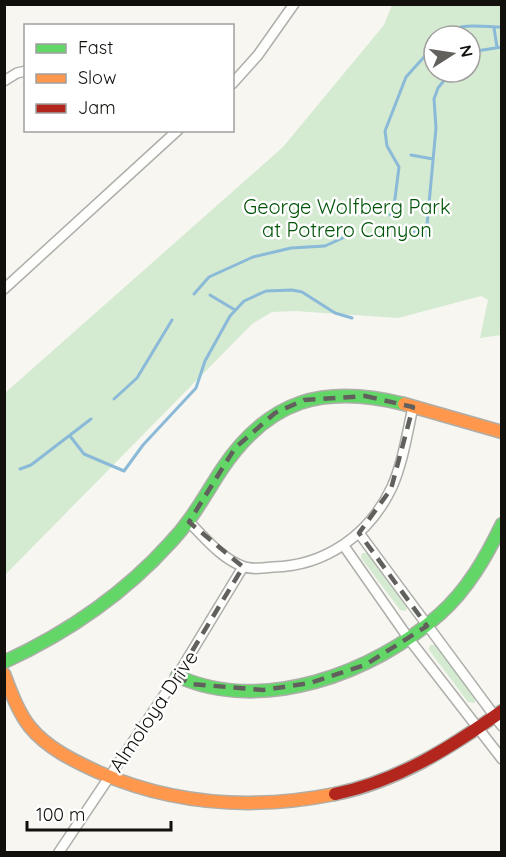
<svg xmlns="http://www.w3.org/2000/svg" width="506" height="857" font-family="Quicksand,sans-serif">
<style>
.green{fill:#d4ead1;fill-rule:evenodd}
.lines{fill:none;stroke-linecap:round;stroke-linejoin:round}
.stream{stroke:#8abad8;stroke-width:3}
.street-casing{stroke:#aeaeaa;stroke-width:12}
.fast-casing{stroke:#aeaeaa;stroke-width:15}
.slow-casing{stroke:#aeaeaa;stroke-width:15}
.jam-casing{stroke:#aeaeaa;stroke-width:15}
.street{stroke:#fefefd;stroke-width:9}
.fast{stroke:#63d668;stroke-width:12}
.slow{stroke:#ff974d;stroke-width:12}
.jam{stroke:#b3261e;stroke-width:12}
.marked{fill:none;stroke:#62605c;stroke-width:4.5;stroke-dasharray:12 8;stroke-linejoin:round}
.labels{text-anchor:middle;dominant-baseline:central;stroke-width:5;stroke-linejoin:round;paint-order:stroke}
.park-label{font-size:20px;fill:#005306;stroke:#fff}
.street-label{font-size:20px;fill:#11100c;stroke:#fff}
</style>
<rect width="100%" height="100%" fill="#f7f6f1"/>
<path class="green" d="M392,5H501V335L480,338L488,300L481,296L398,318L295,311L272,312L252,324L5,575V393L283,147L384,25ZM434,36H470V72H434Z
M362,553H367L407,606L406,611L400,610L361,558Z
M430,645H435L475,697V703L468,702L429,650Z"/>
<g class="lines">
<path class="stream" d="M494,28L497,47
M443,36C457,21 483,27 502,27
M470,52L502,47
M411,155L433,159
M390,215L393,214L399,167L387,146L385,131L406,77L434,46
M406,231L426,234
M426,236L436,128L434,99L438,88L451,72
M194,294L209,277L253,257L291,248L325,246L347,236
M210,295L235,310
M114,399L137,378L172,320
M70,436L84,454L124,471L143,445L196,388L205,361L230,316L244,301L266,291L292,290L302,292L335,313L352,318
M20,469L31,465L91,419"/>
<defs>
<path id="street" d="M4,81L17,73L26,71
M232,84L258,55L294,4
M4,289L178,130
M189,522C205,538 221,558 242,566C251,570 264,568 273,567C326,566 370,534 392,487C403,462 407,434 413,407
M359,533L502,726
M344,546L409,639L502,759
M59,852L177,676L243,567"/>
<path id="fast" d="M4,662C67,633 123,595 170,543C192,520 205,495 222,469C269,399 324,384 404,404
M177,676C262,715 374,673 440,614C468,589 486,557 502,524"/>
<path id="slow" d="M404,404L502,432
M4,674C11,692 18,712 30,727C47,748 74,761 98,772C174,805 255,810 335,794"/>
<path id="jam" d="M335,794C398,781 450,748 502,711"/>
</defs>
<use href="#street" class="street-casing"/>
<use href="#fast" class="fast-casing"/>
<use href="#slow" class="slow-casing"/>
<use href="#jam" class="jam-casing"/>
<use href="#street" class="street"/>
<use href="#fast" class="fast"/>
<use href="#slow" class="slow"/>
<use href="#jam" class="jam"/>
</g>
<path class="marked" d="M365,396L413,407L391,489L359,533L427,626L365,665L310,683L263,690L191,684L177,676L243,567L189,522L235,448L275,413L304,400Z"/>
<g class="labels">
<g class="park-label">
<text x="347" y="206">George Wolfberg Park<tspan x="347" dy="23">at Potrero Canyon</tspan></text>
</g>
<g class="street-label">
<text transform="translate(153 711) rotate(-56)">Almoloya Drive</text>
</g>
</g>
<rect width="506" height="857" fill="none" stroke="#11100c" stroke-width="12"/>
<rect x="24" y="24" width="210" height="108" fill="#ffffff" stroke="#a09f9e" stroke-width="1.5"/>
<rect x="36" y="44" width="30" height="9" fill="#63d668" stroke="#a09f9e" stroke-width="1.5"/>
<text x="78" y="54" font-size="18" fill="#11100c">Fast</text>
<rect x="36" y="74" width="30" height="9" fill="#ff974d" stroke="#a09f9e" stroke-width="1.5"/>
<text x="78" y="84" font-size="18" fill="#11100c">Slow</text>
<rect x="36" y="104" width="30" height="9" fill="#b3261e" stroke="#a09f9e" stroke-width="1.5"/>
<text x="78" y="114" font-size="18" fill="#11100c">Jam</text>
<g transform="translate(452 54) rotate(78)"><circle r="28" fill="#ffffff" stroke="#a09f9e" stroke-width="1.5"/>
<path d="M0-4.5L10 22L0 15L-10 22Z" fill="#62605c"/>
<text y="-9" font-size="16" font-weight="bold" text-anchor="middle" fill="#11100c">N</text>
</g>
<path d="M27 821v9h144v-9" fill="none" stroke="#11100c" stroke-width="3"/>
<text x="36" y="821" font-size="18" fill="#11100c" stroke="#ffffff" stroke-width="4.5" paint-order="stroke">100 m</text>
</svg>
